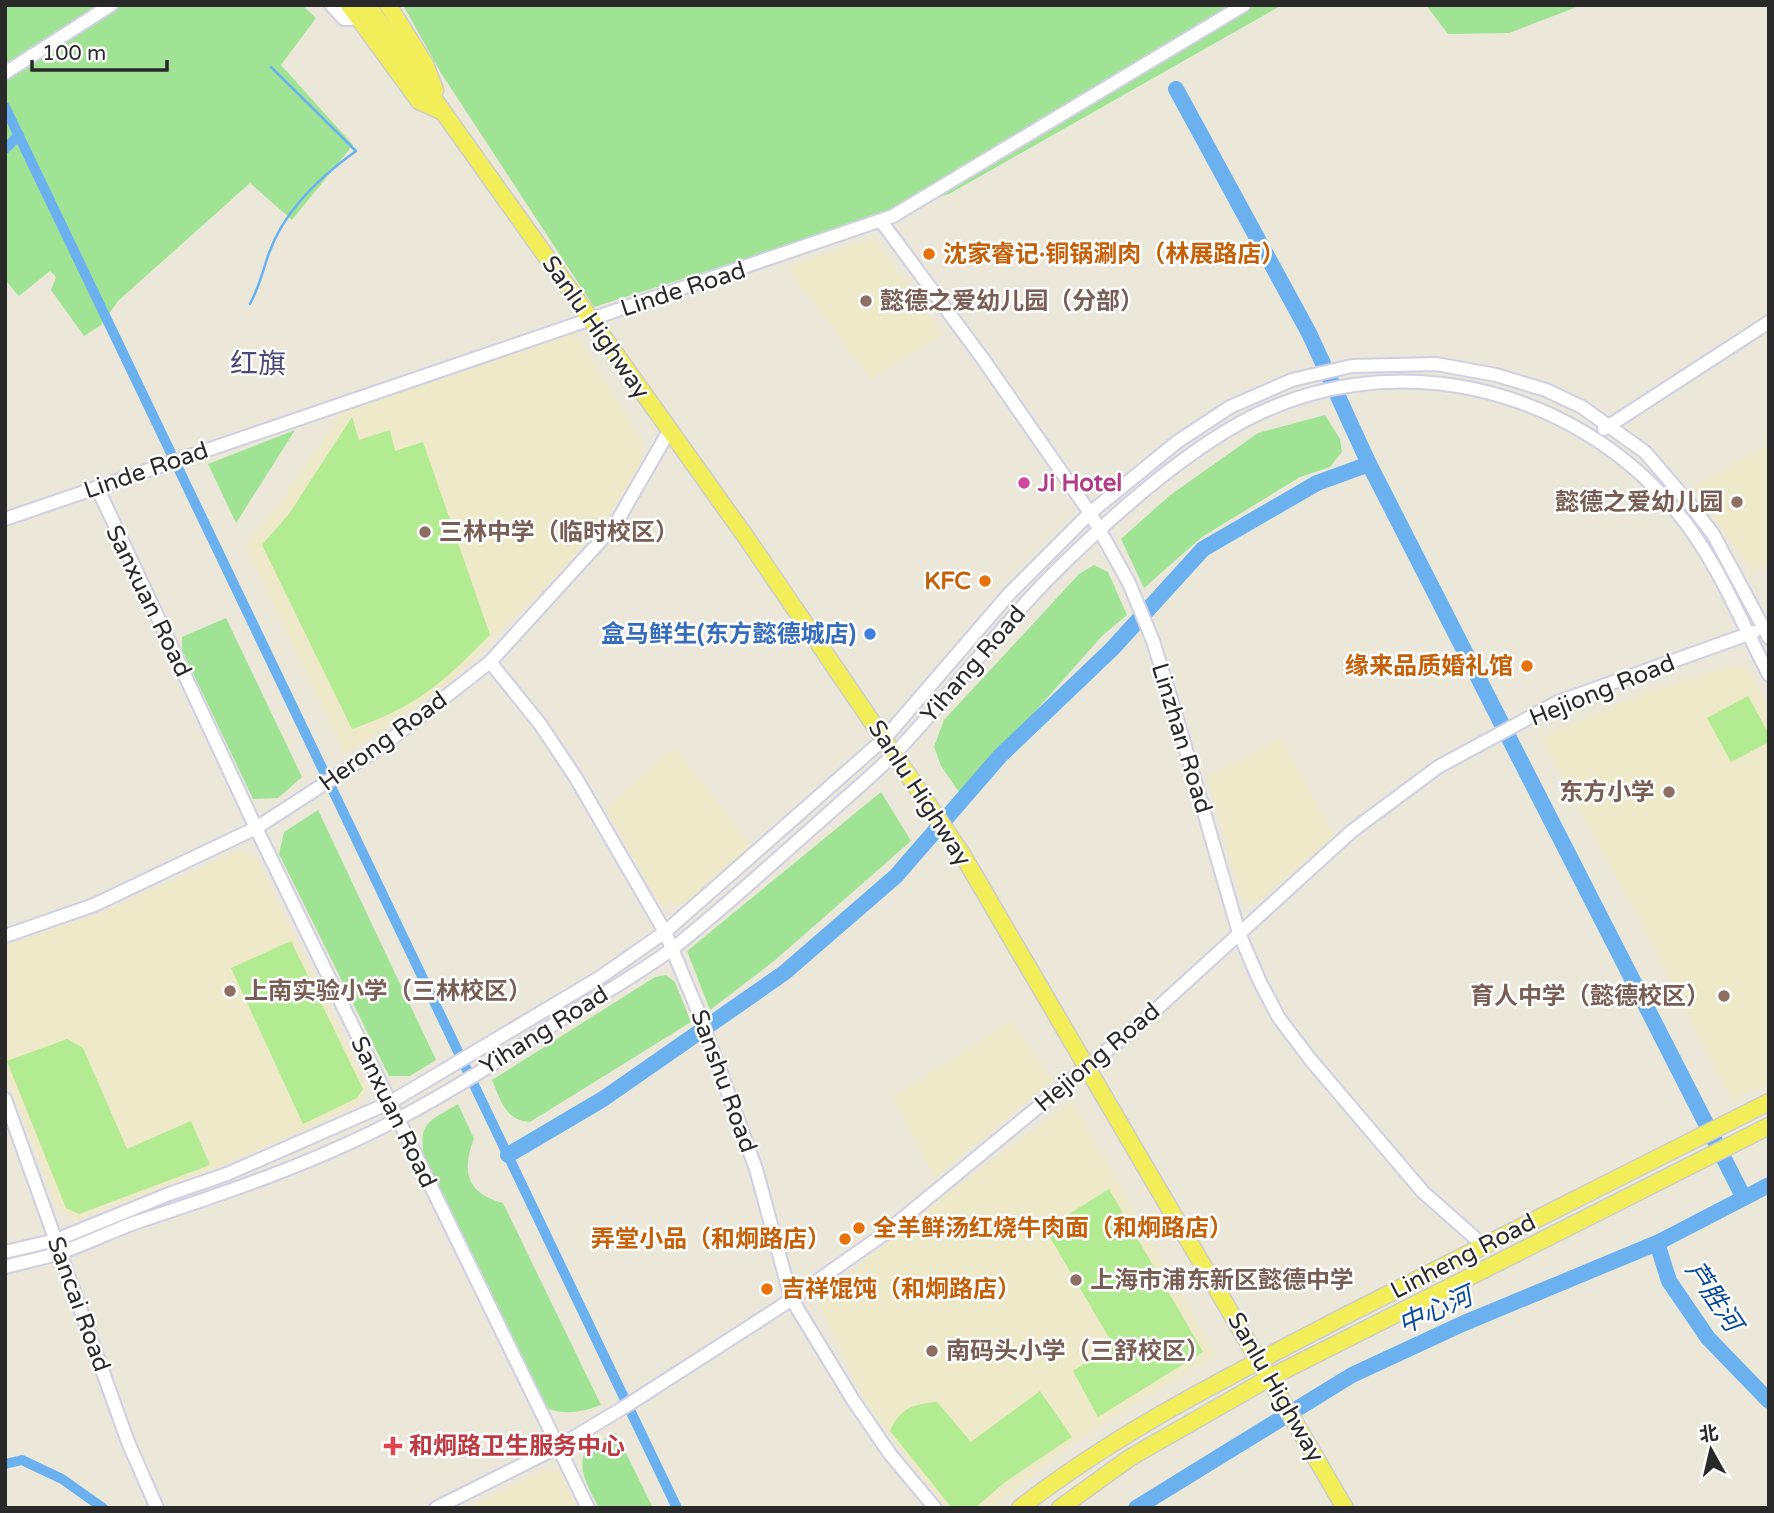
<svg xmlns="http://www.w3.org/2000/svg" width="1774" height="1513" font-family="'Varela Round','Noto Sans SC',sans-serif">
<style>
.education{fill:#eee9c9}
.green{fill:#a0e395}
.pitch{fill:#b2eb91}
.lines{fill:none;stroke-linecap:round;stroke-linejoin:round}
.stream{stroke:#6bb1f0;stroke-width:2.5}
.canal{stroke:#6bb1f0;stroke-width:10}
.river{stroke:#6bb1f0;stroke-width:16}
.minor-casing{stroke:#d0cfe2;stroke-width:16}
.major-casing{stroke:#ccc;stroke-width:19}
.minor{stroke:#fff;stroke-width:12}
.major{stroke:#f2ee59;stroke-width:16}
.food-dot{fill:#e8710a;stroke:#fff;stroke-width:2.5}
.education-dot{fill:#8d6e63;stroke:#fff;stroke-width:2.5}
.hotel-dot{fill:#d1479c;stroke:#fff;stroke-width:2.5}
.shop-dot{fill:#3f7fe0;stroke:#fff;stroke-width:2.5}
.health-dot{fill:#e0444e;stroke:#fff;stroke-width:2.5}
.labels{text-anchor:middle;stroke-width:5;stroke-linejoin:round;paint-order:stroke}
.food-label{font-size:24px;font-weight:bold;fill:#c56008;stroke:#fff;text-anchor:start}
.street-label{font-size:24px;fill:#292929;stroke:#fff}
.education-label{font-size:24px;font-weight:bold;fill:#785e54;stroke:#fff;text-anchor:start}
.hotel-label{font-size:24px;font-weight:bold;fill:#b23c85;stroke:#fff;text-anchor:start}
.shop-label{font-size:24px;font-weight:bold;fill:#366cbe;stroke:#fff;text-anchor:end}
.health-label{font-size:24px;font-weight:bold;fill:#be3a42;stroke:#fff;text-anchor:start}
.water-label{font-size:26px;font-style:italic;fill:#0b4b9a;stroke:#fff}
.quarter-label{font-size:28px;fill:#4a497a;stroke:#fff}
</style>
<rect width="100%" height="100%" fill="#ebe8da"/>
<g class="education">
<path d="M874,238L943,334L871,379L787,267Z"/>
<path d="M574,332L642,441V466L605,519L563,569L443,689L345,754L245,545L285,496L341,412Z"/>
<path d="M1769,444V564L1752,572L1694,487Z"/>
<path d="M1730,666H1742L1751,674L1769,708V1082L1732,1101L1635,911L1541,738L1645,693Z"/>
<path d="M1281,738L1334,836L1255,904L1248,903L1240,893L1208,777Z"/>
<path d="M675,747L752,848L687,903L670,906L659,904L606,808Z"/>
<path d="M236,851L245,852L258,860L368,1089L357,1105L219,1167L76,1220L59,1210L5,1071V945L102,913Z"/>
<path d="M1012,1020L1052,1081L935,1178L893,1097Z"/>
<path d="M1072,1102L1216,1355L1078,1439L992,1508H945L864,1400L817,1301L933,1204Z"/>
<path d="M543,1470L559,1471L577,1508H466Z"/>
</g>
<g class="green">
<path d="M5,5H302L316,18L281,65L353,145L292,220L250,183L118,301L101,325L84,336L51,290L56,277L50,271L19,296L5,280Z"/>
<path d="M403,5H1282L949,194L594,307L441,73Z"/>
<path d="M1426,5H1582L1509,33L1448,34Z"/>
<path d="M1325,415L1340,439L1342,452L1330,467L1300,477L1202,537L1144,588L1121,539L1169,496L1258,433Z"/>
<path d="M295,430L236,523L208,464Z"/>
<path d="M1094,565L1108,572L1127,615L1102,636L961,795L941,766L934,747L944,720L1079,574Z"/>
<path d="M226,618L302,777L278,798L253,799L182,650V637Z"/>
<path d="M881,792L911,841L774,961L710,1010L687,951Z"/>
<path d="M318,810L436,1060L410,1076H389L279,854L284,832Z"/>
<path d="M666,975L675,982L691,1022L530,1122C505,1120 501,1101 492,1080L655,977Z"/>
<path d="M458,1104L474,1139C461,1171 467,1194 503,1203L601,1405C582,1412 567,1415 548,1409L424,1158C418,1121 429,1122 458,1104Z"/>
<path d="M616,1433L653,1508H599C589,1487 576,1471 586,1448Z"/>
</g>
<g class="pitch">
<path d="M352,417L359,440L390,430L395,451L423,442L490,635C442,683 418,706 352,729L262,545L289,514Z"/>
<path d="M1748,696L1769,734V742L1731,762L1707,718Z"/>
<path d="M291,941L363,1089L357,1098L303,1124L231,968Z"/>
<path d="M67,1039L83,1048L127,1149L191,1121L210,1165L79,1214L66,1208L7,1061Z"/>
<path d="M1109,1189L1203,1352L1098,1417L1073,1371L1114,1346L1045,1229Z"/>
<path d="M1040,1391L1072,1437L1005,1482L975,1508H952L890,1431C900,1408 913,1404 937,1402L971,1442Z"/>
</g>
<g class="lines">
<path class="stream" d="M250,304C260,285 262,273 269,253C284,211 321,176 356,151L271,67"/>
<g class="canal">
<path d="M5,107L677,1508"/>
<path d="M5,149L19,135"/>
<path d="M5,1464L22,1460L62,1479L103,1508"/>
</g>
<g class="river">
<path d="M1176,89L1309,333L1369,464L1744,1198"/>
<path d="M508,1155L603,1099L784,973L896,876L1000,756L1112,649L1203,549L1317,483L1369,464"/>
<path d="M1657,1243L1669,1281L1708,1338L1769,1401"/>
<path d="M1136,1508L1352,1375L1462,1324L1657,1243L1769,1185"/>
</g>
<g class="minor-casing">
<g id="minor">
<path d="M331,5L344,19H358"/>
<path d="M5,73L111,5"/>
<path d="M881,221L983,359L1090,513L1129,583L1153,641L1175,712L1239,933L1260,982L1279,1018L1310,1059L1423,1192L1483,1245"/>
<path d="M1604,429L1769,322"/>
<path d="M97,487L256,828L588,1508"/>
<path d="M5,519L893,216L1244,5"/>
<path d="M490,662L540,724L576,778L665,932L698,1011L756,1169L791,1298L853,1400L890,1454L935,1508"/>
<path d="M5,936L94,905L256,828L381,747L490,662L573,571L615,525L669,431"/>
<path d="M5,1099L128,1442L157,1508"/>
<path d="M5,1252L56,1240L169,1194L227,1174L389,1103L599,978L665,932L885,738L1009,594L1090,513L1177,442L1230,407L1292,380L1352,366L1436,364L1496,375L1546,390L1582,407L1645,452L1693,508L1713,534L1769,638"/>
<path d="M5,1267C23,1262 41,1259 59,1253C87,1244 113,1230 140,1221C228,1192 314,1163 396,1120C454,1090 510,1053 565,1017C602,994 642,972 676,946C725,907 771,864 818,823C845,798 874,775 899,749C955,690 1002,624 1059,568C1109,519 1179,457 1240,423C1387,342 1571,384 1677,512C1717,560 1740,620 1769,675"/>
<path d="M436,1508L558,1447L626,1406L780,1307L884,1234L1151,1014L1352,831L1438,767L1558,702L1754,632"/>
</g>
</g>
<g class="major-casing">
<g id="major">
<path d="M349,5L419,101L441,111"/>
<path d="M367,5L748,540L962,854L1345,1508"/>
<path d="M388,5L425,64L435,90"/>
<path d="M1020,1508C1120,1430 1232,1375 1343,1317C1485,1244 1627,1174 1769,1102"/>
<path d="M1060,1508L1131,1457L1271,1377L1769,1126"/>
</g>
</g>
<use href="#minor" class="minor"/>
<use href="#major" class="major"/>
</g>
<g class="food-dot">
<circle cx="929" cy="254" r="7"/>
<circle cx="985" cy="581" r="7"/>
<circle cx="1527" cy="666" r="7"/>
<circle cx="859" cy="1228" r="7"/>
<circle cx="845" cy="1239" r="7"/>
<circle cx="767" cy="1289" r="7"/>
</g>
<g class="education-dot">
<circle cx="866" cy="301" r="7"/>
<circle cx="1737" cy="502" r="7"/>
<circle cx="425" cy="532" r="7"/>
<circle cx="1669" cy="792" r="7"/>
<circle cx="230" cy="991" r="7"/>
<circle cx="1724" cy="996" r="7"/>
<circle cx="1076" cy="1280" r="7"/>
<circle cx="932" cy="1351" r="7"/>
</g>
<circle class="hotel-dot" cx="1024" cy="483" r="7"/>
<circle class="shop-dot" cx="870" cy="634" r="7"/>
<path class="health-dot" d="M389.5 1435.5h7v7h7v7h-7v7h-7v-7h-7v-7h7z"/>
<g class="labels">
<g class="food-label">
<text x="943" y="262">沈家睿记·铜锅涮肉（林展路店）</text>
<text x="971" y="589" text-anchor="end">KFC</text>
<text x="1513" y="674" text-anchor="end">缘来品质婚礼馆</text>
<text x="873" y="1236">全羊鲜汤红烧牛肉面（和炯路店）</text>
<text x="831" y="1247" text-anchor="end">弄堂小品（和炯路店）</text>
<text x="781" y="1297">吉祥馄饨（和炯路店）</text>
</g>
<g class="street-label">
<text transform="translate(683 289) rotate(-18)" y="8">Linde Road</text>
<text transform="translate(596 327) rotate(55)" y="8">Sanlu Highway</text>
<text transform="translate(146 470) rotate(-19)" y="8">Linde Road</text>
<text transform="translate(149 601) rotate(64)" y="8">Sanxuan Road</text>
<text transform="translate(973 664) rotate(-49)" y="8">Yihang Road</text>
<text transform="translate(1602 690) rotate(-22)" y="8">Hejiong Road</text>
<text transform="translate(1182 738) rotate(73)" y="8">Linzhan Road</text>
<text transform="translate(383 741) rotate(-36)" y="8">Herong Road</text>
<text transform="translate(920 793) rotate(57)" y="8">Sanlu Highway</text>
<text transform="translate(544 1030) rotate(-32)" y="8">Yihang Road</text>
<text transform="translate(1097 1057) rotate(-40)" y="8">Hejiong Road</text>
<text transform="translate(724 1081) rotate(70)" y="8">Sanshu Road</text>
<text transform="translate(394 1112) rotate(64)" y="8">Sanxuan Road</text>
<text transform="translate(1463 1256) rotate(-27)" y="8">Linheng Road</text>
<text transform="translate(79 1304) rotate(70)" y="8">Sancai Road</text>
<text transform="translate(1276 1387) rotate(60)" y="8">Sanlu Highway</text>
</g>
<g class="education-label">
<text x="880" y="309">懿德之爱幼儿园（分部）</text>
<text x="1723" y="510" text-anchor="end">懿德之爱幼儿园</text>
<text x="439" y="540">三林中学（临时校区）</text>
<text x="1655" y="800" text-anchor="end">东方小学</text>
<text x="244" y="999">上南实验小学（三林校区）</text>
<text x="1710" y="1004" text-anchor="end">育人中学（懿德校区）</text>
<text x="1090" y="1288">上海市浦东新区懿德中学</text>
<text x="946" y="1359">南码头小学（三舒校区）</text>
</g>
<g class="hotel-label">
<text x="1038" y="491">Ji Hotel</text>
</g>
<g class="shop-label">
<text x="856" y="642">盒马鲜生(东方懿德城店)</text>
</g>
<g class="health-label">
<text x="409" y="1454">和炯路卫生服务中心</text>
</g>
<g class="water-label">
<text transform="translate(1714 1296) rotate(56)" y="9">芦胜河</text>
<text transform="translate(1435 1310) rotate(-24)" y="9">中心河</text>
</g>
<g class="quarter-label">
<text x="258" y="373">红旗</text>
</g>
</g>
<rect width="1774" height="1513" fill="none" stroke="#292929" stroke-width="14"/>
<g transform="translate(1711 1450) rotate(352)" stroke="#ffffff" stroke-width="5" paint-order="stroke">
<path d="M0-5L12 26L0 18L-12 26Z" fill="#292929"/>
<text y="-10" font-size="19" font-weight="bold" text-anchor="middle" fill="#292929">北</text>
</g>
<path d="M32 60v10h135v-10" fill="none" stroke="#292929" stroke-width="3.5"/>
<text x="42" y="60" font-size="21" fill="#292929" stroke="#ffffff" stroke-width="5" paint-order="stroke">100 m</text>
</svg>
